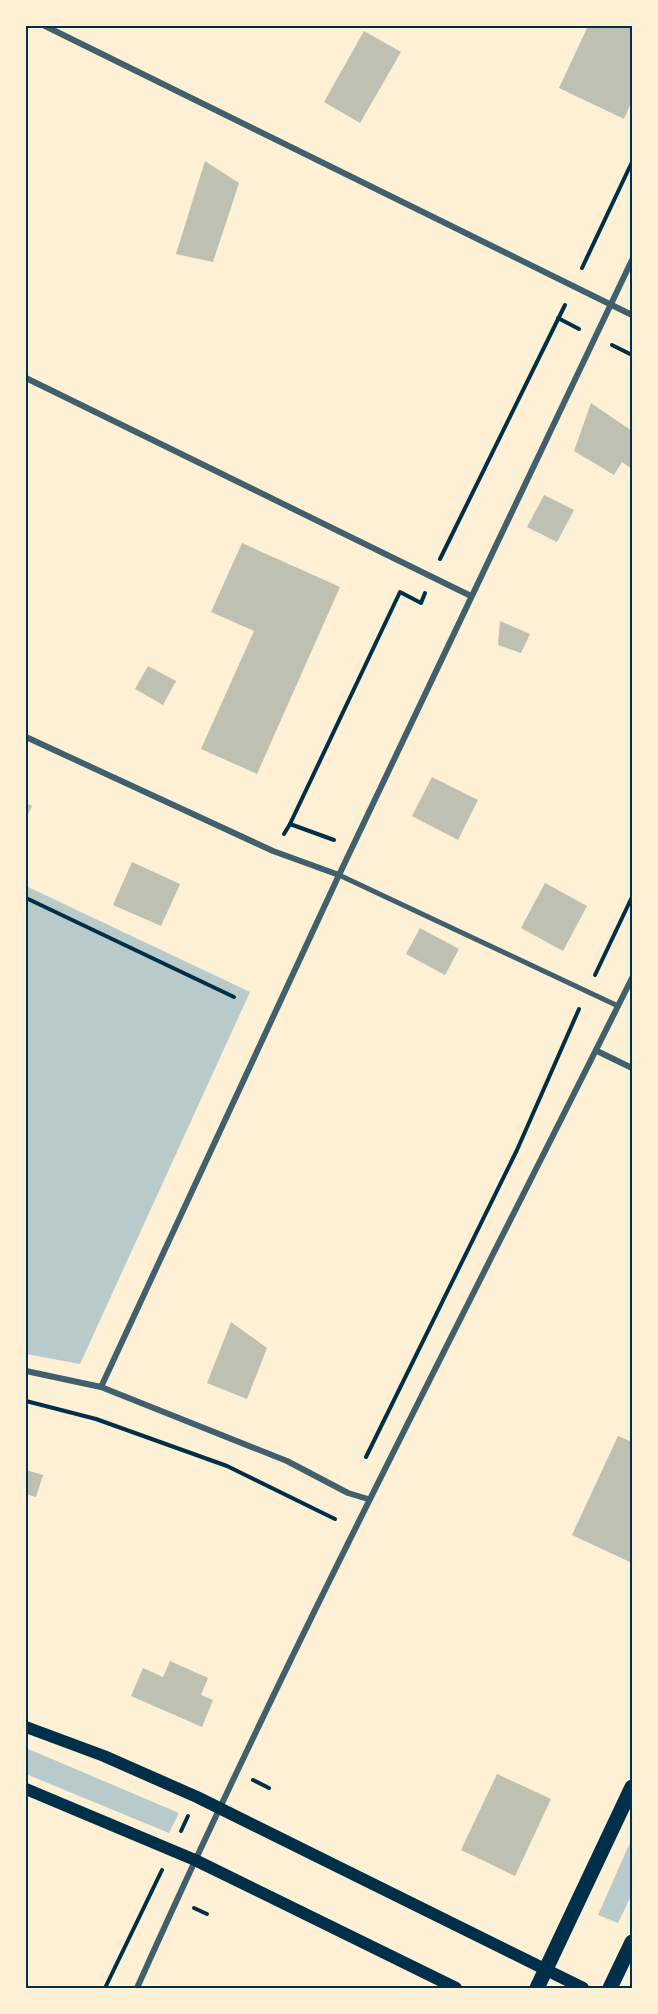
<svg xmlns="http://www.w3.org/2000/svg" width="658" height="2014" font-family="Ubuntu,sans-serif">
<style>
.green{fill:#b9caca}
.building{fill:#bec0b2}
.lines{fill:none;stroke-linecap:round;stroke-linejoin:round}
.path{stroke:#003049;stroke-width:4}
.pedestrian{stroke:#3f606c;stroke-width:5}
.minor{stroke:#3f606c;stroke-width:6}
.secondary{stroke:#003049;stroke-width:12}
.primary{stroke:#003049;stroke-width:15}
.neatline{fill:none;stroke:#003049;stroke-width:2}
</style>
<rect width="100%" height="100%" fill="#fdf0d5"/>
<g class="green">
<path d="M26,886L250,992L80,1364L26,1354Z"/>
<path d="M26,1748L179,1813L169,1833L26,1774Z"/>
<path d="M632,1838V1894L618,1923L598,1915Z"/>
</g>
<g class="building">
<path d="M588,26H632V101L624,119L559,88Z"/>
<path d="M364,31L401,52L360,123L324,102Z"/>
<path d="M205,161L239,183L213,262L176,254Z"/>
<path d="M591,403L632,431V469L622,462L614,475L574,451Z"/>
<path d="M544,495L574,510L557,542L527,527Z"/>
<path d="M242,543L340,587L257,774L201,749L254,631L211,612Z"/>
<path d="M500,621L530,634L521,653L498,645Z"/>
<path d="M148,666L176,681L163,705L135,689Z"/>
<path d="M432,777L478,800L458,840L412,816Z"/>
<path d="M26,803L32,806L26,818Z"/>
<path d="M132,862L180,884L161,926L113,905Z"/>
<path d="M545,883L587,906L563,951L521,928Z"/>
<path d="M420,928L459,949L445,975L406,954Z"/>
<path d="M231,1322L267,1348L247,1399L207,1383Z"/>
<path d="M618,1436L632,1442V1563L572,1535Z"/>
<path d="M26,1470L43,1475L36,1497L26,1494Z"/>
<path d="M170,1661L208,1678L201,1695L213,1700L202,1727L131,1696L143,1668L163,1677Z"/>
<path d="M497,1774L551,1799L515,1876L461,1850Z"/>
</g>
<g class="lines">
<g class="path">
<path d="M582,268L632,162"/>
<path d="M558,318L579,329"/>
<path d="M612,345L632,355"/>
<path d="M440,559L565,305"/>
<path d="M290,824L400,592L421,603L425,593"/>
<path d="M284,834L290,824L334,840"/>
<path d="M26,898L234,997"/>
<path d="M595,975L632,897"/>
<path d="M26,1401L96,1419L227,1466L335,1519"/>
<path d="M366,1457L517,1150L579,1009"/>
<path d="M253,1780L269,1788"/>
<path d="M181,1831L188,1816"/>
<path d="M194,1908L207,1914"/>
<path d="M105,1988L162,1870"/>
</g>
<path class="pedestrian" d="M339,875L618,1006"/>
<g class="minor">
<path d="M45,26L632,315"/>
<path d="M26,378L471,596"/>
<path d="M26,737L273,851L339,875"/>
<path d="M597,1051L632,1068"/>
<path d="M26,1371L101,1387L287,1461L348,1493L368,1499"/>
<path d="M101,1387L339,875L632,260"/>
<path d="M137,1988C290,1646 465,1313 632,978"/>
</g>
<g class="secondary">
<path d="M26,1727L104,1756L197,1797L583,1988"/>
<path d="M26,1789L195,1860L456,1988"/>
</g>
<g class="primary">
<path d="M537,1988L632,1787"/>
<path d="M610,1988L632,1942"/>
</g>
</g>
<rect width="658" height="2014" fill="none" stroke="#fdf0d5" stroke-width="54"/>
<rect x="27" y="27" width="604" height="1960" class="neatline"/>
</svg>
